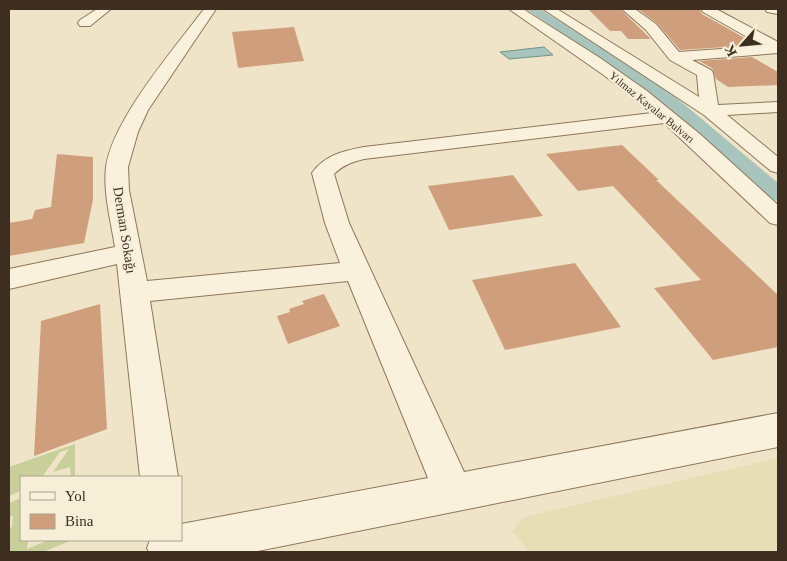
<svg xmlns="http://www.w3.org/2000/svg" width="787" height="561" font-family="'Times New Roman',serif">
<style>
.farmland{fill:#e6deb5}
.green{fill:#c9cf9b}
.water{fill:#a9c4bc;stroke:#6f938a}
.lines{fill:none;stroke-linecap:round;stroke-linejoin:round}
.canal{fill:#a9c4bc;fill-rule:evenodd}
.building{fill:#cf9f7d}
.minor-casing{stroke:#8d765c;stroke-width:2}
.minor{fill:#faf1dc;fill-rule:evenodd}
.labels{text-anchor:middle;stroke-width:4.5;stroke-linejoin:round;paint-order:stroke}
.far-street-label{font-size:11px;fill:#3d2e20;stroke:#f7eed8}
.street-label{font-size:14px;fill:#3d2e20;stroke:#f7eed8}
</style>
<rect width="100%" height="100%" fill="#f0e4c8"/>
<path class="farmland" d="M778,458V552H530L512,531L524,517Z"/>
<g class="green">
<path d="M75,444V477H71L70,467L53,472L69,449L60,452L42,477H21V491L9,496V467Z"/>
<path d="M21,498V540H28L27,549L49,540H73L43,552H9V528L12,527L13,516L9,517V503Z"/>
</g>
<path class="water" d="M544,47L553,55L509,59L500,52Z"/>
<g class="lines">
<path class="canal" d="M526,9H540L644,74L679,100L778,183V201L770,199L667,108L632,80Z"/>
</g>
<g class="building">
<path d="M588,9H620L651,39H628L621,31H610Z"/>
<path d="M638,9H699L702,14L757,45L680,50L657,23Z"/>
<path d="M294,27L304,61L238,68L232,32Z"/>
<path d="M752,57L778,72V85L728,87L716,79L712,68L699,61Z"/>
<path d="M622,145L659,180H656L778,295V347L713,360L654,288L701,280L613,186L578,191L546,154Z"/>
<path d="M57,154L93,157V200L84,243L9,256V223L32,219L35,210L51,207Z"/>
<path d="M513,175L543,216L449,230L428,186Z"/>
<path d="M575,263L621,327L505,350L472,280Z"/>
<path d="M324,294L340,326L288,344L277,316L290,312L289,309L304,304L302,301Z"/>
<path d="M100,304L107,429L34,456L41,321Z"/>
</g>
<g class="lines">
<g class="minor-casing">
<g id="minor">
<path d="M97,9H111L90,26H80L78,23L80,20Z"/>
<path d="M204,9H216L148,110L138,132L128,167L129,190L147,281L340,263L325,223L312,173C325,155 343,151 364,147L652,113L605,76L509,9H523L600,58L647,91L701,135L778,205V225L770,223L664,123L364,159C352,162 343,165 334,174L349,223L464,472L778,413V447L253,552H149L147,548L150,540H181V524L428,478L348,281L150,301L178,477H140L117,264L9,289V269L115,247C111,222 103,193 106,167C113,119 174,49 204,9Z"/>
<path d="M543,9H557L699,97L697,75L670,60L646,30L622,9H635L656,24L679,52L763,46L703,12L701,9H716L778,42V53L692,60L711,70L713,73L718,105L778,102V112L727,115L778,157V173L771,171L704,115Z"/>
<path d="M765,9H778V14L767,12Z"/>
</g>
</g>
<use href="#minor" class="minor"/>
</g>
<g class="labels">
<g class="far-street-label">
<text transform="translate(652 107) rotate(39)" y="4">Yılmaz Kayalar Bulvarı</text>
</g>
<g class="street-label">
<text transform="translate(125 230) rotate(81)" y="5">Derman Sokağı</text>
</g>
</g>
<rect width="787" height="561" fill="none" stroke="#3d2e20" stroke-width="20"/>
<rect x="20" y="476" width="162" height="65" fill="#f7eed8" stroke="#ada18e"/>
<rect x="30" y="492" width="25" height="8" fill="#faf1dc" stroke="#ada18e"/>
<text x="65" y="501" font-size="15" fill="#3d2e20">Yol</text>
<rect x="30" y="514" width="25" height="15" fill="#cf9f7d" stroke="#ada18e"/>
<text x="65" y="526" font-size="15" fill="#3d2e20">Bina</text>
<g transform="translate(742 45) rotate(243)" stroke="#f7eed8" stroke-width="4" paint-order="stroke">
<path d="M0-4L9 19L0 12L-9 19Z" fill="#3d2e20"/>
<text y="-8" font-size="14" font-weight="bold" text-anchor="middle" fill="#3d2e20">K</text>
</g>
</svg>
